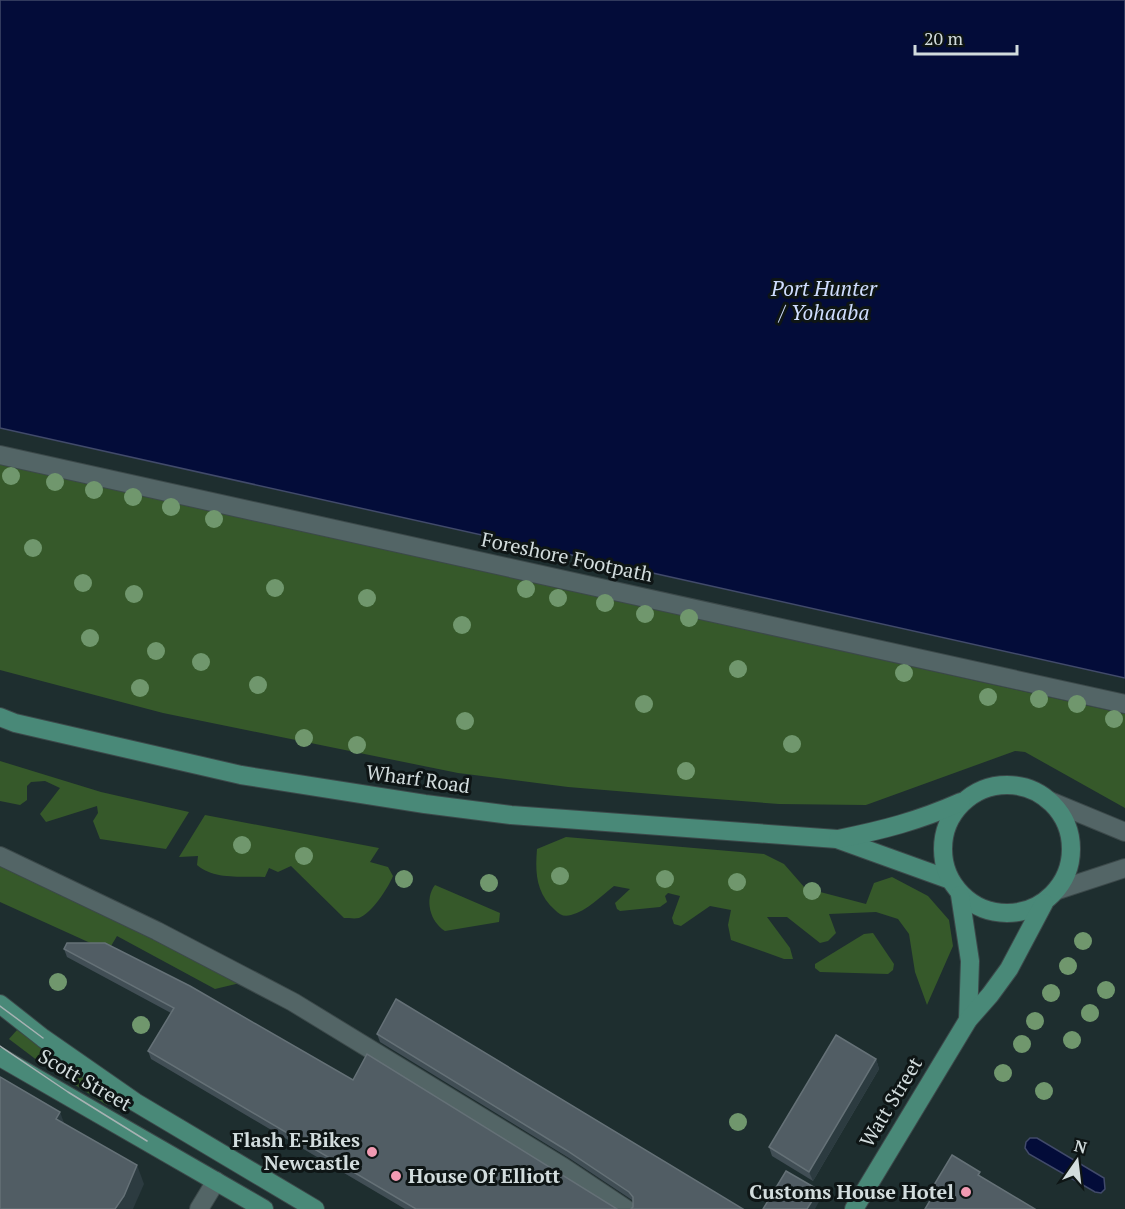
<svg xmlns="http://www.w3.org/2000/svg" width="1125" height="1209" font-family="'PT Serif',serif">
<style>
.green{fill:#36592a}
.water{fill:#030c39;stroke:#414a6a;stroke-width:1.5}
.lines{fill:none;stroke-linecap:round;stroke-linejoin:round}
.minor-casing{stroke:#3c494a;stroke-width:20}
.major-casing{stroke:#3c494a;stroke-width:20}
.minor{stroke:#536566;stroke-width:18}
.major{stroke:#498978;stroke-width:18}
.tram{stroke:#a7b2b3;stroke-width:1.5}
.tree{fill:#70976d}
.wall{fill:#414e55}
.shaded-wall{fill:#2c3b40}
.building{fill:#515d64;stroke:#657177;stroke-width:1.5}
.poi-dot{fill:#f19ab2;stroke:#0e1515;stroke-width:2}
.labels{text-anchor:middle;stroke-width:6;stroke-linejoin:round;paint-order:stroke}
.street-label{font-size:20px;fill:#d2dcdd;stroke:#0e1515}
.poi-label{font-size:20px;font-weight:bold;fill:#d2dcdd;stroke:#0e1515;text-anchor:end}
.water-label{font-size:21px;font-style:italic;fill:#cfddfe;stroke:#0e1515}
</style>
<rect width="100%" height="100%" fill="#1e2e2f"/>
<g class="green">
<path d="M0,463L1125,714V808L1025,752L1015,751L866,805L779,804L677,796L568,787L458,773L163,713L0,670Z"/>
<path d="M0,761L101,792L189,812L166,849L100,839L93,821L98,813L97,806L46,822L40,814L60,788L45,781L31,782L27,786V800L20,805L0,801Z"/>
<path d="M205,815L379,848L370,862L388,867L393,876C388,888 372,913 359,918C355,919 348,918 344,918L291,866L278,872L269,868L265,877C243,876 214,880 197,865L198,856L179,857Z"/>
<path d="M566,837L764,854L784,864L805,888L866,904L874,883L892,877L928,896L949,920L953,946L927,1005L915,972L909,934L898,919L876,912L829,914L836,933L828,941L820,943L787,917H767L790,948L793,959H784L731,940L728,925L731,910L710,906L681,926L674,924L672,918L680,896L668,893L665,896L667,902L660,907L620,911L617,909L615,903L630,889L614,886C601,896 587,911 571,915C564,917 560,915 555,910C536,893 535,873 537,849Z"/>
<path d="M0,862L42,881L240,983L215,989L117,936L108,951L0,902Z"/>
<path d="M435,885L500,913L499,922L445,931C430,922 424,899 435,885Z"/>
<path d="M873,933L894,964L893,970L888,974L820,972L815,968V964L864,934Z"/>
<path d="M17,1030L112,1097L107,1105L42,1064L9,1039Z"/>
</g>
<g class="water">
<path d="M0,0H1125V678L0,428Z"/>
<path d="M1030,1138H1037L1104,1178L1105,1189L1101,1193L1095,1192L1029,1154L1025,1148L1026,1142Z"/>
</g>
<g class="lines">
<g class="minor-casing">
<g id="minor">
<path d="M0,455L1125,704"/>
<path d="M1050,801L1125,832"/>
<path d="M0,856L157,931L293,1002L563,1167L626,1209"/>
<path d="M1058,890L1125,868"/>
<path d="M199,1209L216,1181"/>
</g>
</g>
<g class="major-casing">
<g id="major">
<path d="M0,717L15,723L241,775L425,804L511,815L837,839L948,879"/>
<circle cx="1007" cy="849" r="64"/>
<path d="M838,839C883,830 918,821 961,802"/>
<path d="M960,895L970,961L968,1020"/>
<path d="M0,1004L43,1038L135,1102L315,1209"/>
<path d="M0,1057L264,1209"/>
<path d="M854,1209L968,1020L990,995L1009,969L1044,903"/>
</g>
</g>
<use href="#minor" class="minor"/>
<use href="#major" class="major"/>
<g class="tram">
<path d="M0,1006L43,1038"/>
<path d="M0,1046L68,1092L147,1141"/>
</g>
</g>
<g class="tree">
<circle cx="11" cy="476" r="9"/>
<circle cx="55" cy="482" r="9"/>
<circle cx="94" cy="490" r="9"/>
<circle cx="133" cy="497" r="9"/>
<circle cx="171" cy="507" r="9"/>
<circle cx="214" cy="519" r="9"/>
<circle cx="33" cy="548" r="9"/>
<circle cx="83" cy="583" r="9"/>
<circle cx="275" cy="588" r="9"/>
<circle cx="526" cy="589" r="9"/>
<circle cx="134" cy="594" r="9"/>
<circle cx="367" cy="598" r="9"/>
<circle cx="558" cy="598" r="9"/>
<circle cx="605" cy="603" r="9"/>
<circle cx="645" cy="614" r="9"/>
<circle cx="689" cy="618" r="9"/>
<circle cx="462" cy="625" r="9"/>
<circle cx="90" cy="638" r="9"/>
<circle cx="156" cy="651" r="9"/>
<circle cx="201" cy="662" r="9"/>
<circle cx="738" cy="669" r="9"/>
<circle cx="904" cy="673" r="9"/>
<circle cx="258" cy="685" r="9"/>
<circle cx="140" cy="688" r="9"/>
<circle cx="988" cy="697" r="9"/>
<circle cx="1039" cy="699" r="9"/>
<circle cx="644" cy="704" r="9"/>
<circle cx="1077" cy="704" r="9"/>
<circle cx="1114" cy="719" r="9"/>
<circle cx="465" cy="721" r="9"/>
<circle cx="304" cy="738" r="9"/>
<circle cx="792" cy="744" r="9"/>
<circle cx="357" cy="745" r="9"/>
<circle cx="686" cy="771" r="9"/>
<circle cx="242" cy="845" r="9"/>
<circle cx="304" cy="856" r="9"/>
<circle cx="560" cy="876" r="9"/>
<circle cx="404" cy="879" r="9"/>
<circle cx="665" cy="879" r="9"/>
<circle cx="737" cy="882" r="9"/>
<circle cx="489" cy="883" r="9"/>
<circle cx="812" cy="891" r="9"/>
<circle cx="1083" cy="941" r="9"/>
<circle cx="1068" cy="966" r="9"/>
<circle cx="58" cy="982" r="9"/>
<circle cx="1106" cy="990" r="9"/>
<circle cx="1051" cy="993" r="9"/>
<circle cx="1090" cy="1013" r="9"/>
<circle cx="1035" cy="1021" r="9"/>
<circle cx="141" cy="1025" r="9"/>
<circle cx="1072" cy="1040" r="9"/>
<circle cx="1022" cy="1044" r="9"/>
<circle cx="1003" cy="1073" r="9"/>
<circle cx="1044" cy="1091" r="9"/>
<circle cx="738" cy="1122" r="9"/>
</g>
<g class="wall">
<path d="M64,949L353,1080L617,1209H405L151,1059L148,1051L171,1013L67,957Z"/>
<path d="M377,1034L743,1209L633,1207V1201L632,1200L569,1158L380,1042Z"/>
<path d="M876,1059L879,1069L813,1181L772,1156L769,1147Z"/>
</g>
<g class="shaded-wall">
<path d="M876,1059L879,1069L813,1181L809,1172Z"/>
<path d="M60,1112L67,1131L56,1119Z"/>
<path d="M137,1165L144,1184L133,1209H115Z"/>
<path d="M819,1190L821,1198L815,1209H807Z"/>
</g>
<g class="building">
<path d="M67,943H105L190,986L353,1080L367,1054L617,1209H416L148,1051L174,1008L64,949Z"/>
<path d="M396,999L743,1209H631L633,1207V1197L629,1192L566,1150L377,1034Z"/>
<path d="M836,1035L876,1059L809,1172L769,1147Z"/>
<path d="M0,1077L60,1112L56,1119L137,1165L124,1196L115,1209H0Z"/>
<path d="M952,1155L980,1172L978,1175L1035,1209H925L938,1187L934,1185Z"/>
<path d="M786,1171L819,1190L807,1209H763Z"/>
</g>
<g class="poi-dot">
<circle cx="372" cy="1152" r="6"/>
<circle cx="396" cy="1176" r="6"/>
<circle cx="966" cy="1192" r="6"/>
</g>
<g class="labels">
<g class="street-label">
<text transform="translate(567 557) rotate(12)" y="7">Foreshore Footpath</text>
<text transform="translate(418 779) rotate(8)" y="7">Wharf Road</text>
<text transform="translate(85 1080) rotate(30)" y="7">Scott Street</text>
<text transform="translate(891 1102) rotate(-59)" y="7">Watt Street</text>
</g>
<g class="poi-label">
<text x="360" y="1147">Flash E-Bikes<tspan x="360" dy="23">Newcastle</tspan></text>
<text x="408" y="1183" text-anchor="start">House Of Elliott</text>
<text x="954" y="1199">Customs House Hotel</text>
</g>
<g class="water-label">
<text x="824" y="296">Port Hunter<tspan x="824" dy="24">/ Yohaaba</tspan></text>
</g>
</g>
<g transform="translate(1077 1161) rotate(14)" stroke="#0e1515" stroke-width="4.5" paint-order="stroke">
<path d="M0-4.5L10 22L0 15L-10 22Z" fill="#d2dcdd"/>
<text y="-9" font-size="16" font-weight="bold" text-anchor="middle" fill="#d2dcdd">N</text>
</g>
<path d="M915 45v9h102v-9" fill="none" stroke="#d2dcdd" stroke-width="3"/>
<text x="924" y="45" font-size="18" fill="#d2dcdd" stroke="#0e1515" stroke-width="4.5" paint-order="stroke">20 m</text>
</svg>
